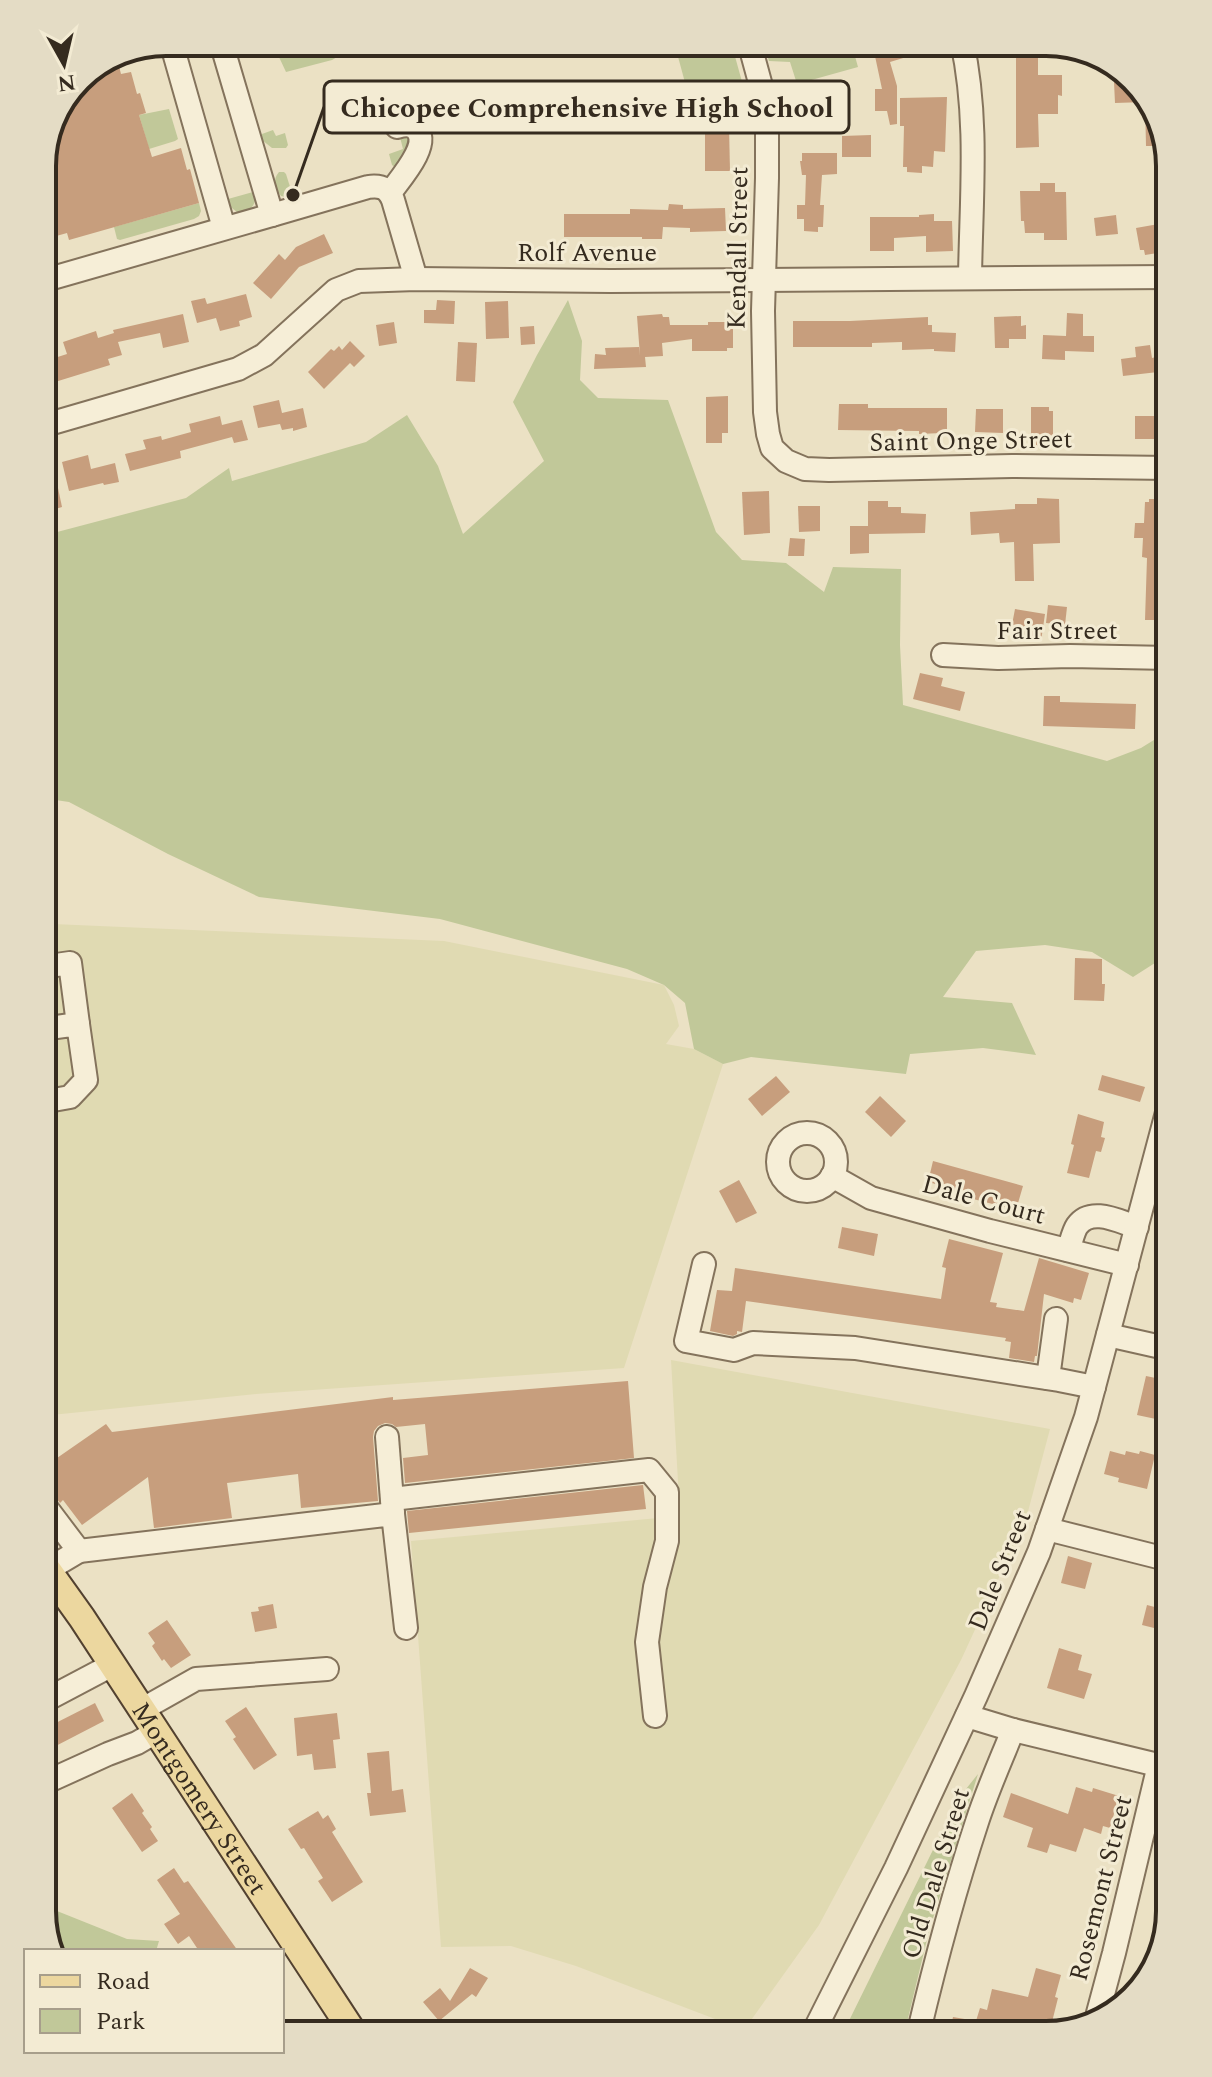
<svg xmlns="http://www.w3.org/2000/svg" width="1212" height="2077" font-family="Spectral,serif">
<style>
.farmland{fill:#e0dab2}
.green{fill:#c1c899}
.building{fill:#c79e7d}
.lines{fill:none;stroke-linecap:round;stroke-linejoin:round}
.minor-casing{stroke:#84735c;stroke-width:26}
.major-casing{stroke:#524130;stroke-width:30}
.minor{stroke:#f6eed7;stroke-width:22}
.major{stroke:#ecd79f;stroke-width:26}
.labels{text-anchor:middle;stroke-width:6;stroke-linejoin:round;paint-order:stroke}
.street-label{font-size:26px;fill:#352b1f;stroke:#f3ebd3}
.rim{fill:none;stroke:#352b1f;stroke-width:4}
.leader{fill:none;stroke:#352b1f;stroke-width:3}
.callout-dot{fill:#352b1f;stroke:#f3ebd3;stroke-width:3}
.callout{fill:#f3ebd3;stroke:#352b1f;stroke-width:3}
.callout-label{font-size:28px;text-anchor:middle;font-weight:bold;fill:#352b1f}
</style>
<rect width="100%" height="100%" fill="#ebe1c4"/>
<g class="farmland">
<path d="M45,900L53,924L444,941L664,985L674,1005L679,1026L666,1044L694,1049L723,1064L624,1368L256,1394L42,1416V901Z"/>
<path d="M671,1360L1050,1429L1026,1519L961,1660L819,1925L744,2030L576,1966L511,1946L441,1947L411,1541L680,1516Z"/>
</g>
<g class="green">
<path d="M272,42H363L332,60L286,72Z"/>
<path d="M674,42H731L749,107L696,123Z"/>
<path d="M763,42H851L858,67L797,84L790,62L769,61Z"/>
<path d="M169,109L178,139L175,141L149,149L139,115Z"/>
<path d="M273,130L276,136L285,133L288,145L286,148H272L262,140V134Z"/>
<path d="M407,134L414,142L396,168L392,165L389,154L403,149L400,137Z"/>
<path d="M279,172H284L286,174L292,193L290,198L281,196C275,188 272,180 279,172Z"/>
<path d="M253,192L255,193C257,205 250,213 237,212L228,205V199Z"/>
<path d="M199,203L201,211L199,216L194,219L120,240L117,239L114,227Z"/>
<path d="M568,300L582,341L580,380L598,398L668,400L716,532L742,560L786,563L824,592L833,567L901,569L900,645L903,705L1107,761L1141,748L1170,730L1169,954L1133,977L1092,952L1045,945L976,951L943,997L1012,1003L1036,1055L983,1048L910,1054L906,1074L751,1057L723,1064L694,1049L685,1003L664,985L627,969L440,919L259,897L168,854L69,802L42,798V536L186,498L229,468L232,481L366,442L407,415L438,466L463,534L544,461L513,402L537,355Z"/>
<path d="M978,1774L929,1931L904,2035H842L958,1799Z"/>
<path d="M42,1905L127,1939L159,1941L156,1951H51Z"/>
</g>
<g class="building">
<path d="M872,42H943V46L890,62L897,86V124L890,125L887,111H875V89H882Z"/>
<path d="M1016,46H1038V75H1062V96L1058,95V114H1038L1039,147L1016,148Z"/>
<path d="M118,62L121,74L131,72L137,94L140,93L146,113L139,115L152,157L181,148L187,170L190,169L199,203L69,240L67,233L42,240V158L79,78Z"/>
<path d="M1131,81L1157,112L1165,146H1146L1145,102L1115,103L1114,82Z"/>
<path d="M947,97L945,152L934,151L933,167L922,166V173L907,172V167H903L904,126H900V98Z"/>
<path d="M705,125L729,126L730,171H705Z"/>
<path d="M871,135V157H842V136Z"/>
<path d="M802,153H837V174L822,175L820,205H824L823,227H818V232L804,231V219H797V205H805L806,175H802L800,161H802Z"/>
<path d="M1040,183H1055V192H1066L1067,240H1044V233H1025L1024,221H1021L1020,191H1040Z"/>
<path d="M669,204L683,205V209L725,208L726,231L690,232V228L663,227L662,239H642V237H564V214H630V209L668,210Z"/>
<path d="M934,214V221H952L953,251L926,252V236L894,238V251H870V217H919V215Z"/>
<path d="M1116,215L1118,234L1096,236L1094,218Z"/>
<path d="M1170,222V251L1145,255L1144,250H1140L1136,228Z"/>
<path d="M324,234L333,253L299,267L271,299L253,283L279,254L285,260L296,247Z"/>
<path d="M246,294L252,317L239,321L240,326L220,331L216,318L197,323L191,301L205,298L207,304Z"/>
<path d="M437,300L455,301L454,324L424,323V310H436Z"/>
<path d="M508,301L509,338L486,339L485,302Z"/>
<path d="M1067,313L1083,314V336H1094V352L1065,351V360L1042,359L1043,335L1066,336Z"/>
<path d="M183,314L189,342L163,348L160,333L118,342L122,355L108,359L110,365L42,386V362L67,354L63,342L96,331L98,338L114,333L113,330Z"/>
<path d="M662,314L663,317H669L670,325H708V322H733V348H727V351H692V339L662,343L663,356L645,357L646,367L594,369L595,354L606,355L605,348L639,347L640,356L637,316Z"/>
<path d="M1021,316V326L1026,325V339H1009V348H995L994,317Z"/>
<path d="M928,317V325H932V332L956,333L955,352L934,351V349L902,350V342L872,343V347H793V321H850Z"/>
<path d="M394,322L397,343L379,346L376,325Z"/>
<path d="M534,326L535,344L521,345L520,327Z"/>
<path d="M350,341L365,356L354,367L350,363L324,389L308,372L331,349L334,351L339,346L342,350Z"/>
<path d="M458,342L477,343L475,382L456,381Z"/>
<path d="M1150,345L1152,358L1156,357L1158,372L1123,376L1121,359L1136,357L1135,347Z"/>
<path d="M728,396V433H722V443H706V397Z"/>
<path d="M279,400L282,413L303,408L307,427L293,431V428L282,430L280,424L258,428L253,406Z"/>
<path d="M839,404H868V408H947V431H941L942,433L919,434V431L838,430Z"/>
<path d="M1031,407H1049V411H1053V439H1050V445L1031,446Z"/>
<path d="M976,409H1003V433L975,432Z"/>
<path d="M220,416L222,425L242,420L248,440L234,443L232,437L180,451L181,458L130,471L125,454L146,449L143,440L161,436L162,440L191,432L189,424Z"/>
<rect x="1135" y="416" width="35" height="23"/>
<path d="M88,455L91,469L115,463L119,482L104,485L103,483L69,491L62,462Z"/>
<path d="M58,488L62,507L45,512L42,492Z"/>
<path d="M769,491L770,533L744,535L742,492Z"/>
<path d="M1037,498L1059,499L1060,543L1033,544L1034,581H1015L1014,542L1000,543L999,533L971,535L970,512L1015,509V504H1037Z"/>
<path d="M1149,499H1166L1164,582H1170V620H1145L1147,558L1142,557L1143,538H1134L1135,523H1144L1145,502H1149Z"/>
<path d="M868,501H888V507H901V513L926,514L925,533L869,534V553L850,554V526H868Z"/>
<path d="M798,506H820V531L799,532Z"/>
<path d="M790,538L805,539L804,556H788Z"/>
<path d="M1048,605L1067,607L1065,625L1046,623Z"/>
<path d="M1015,609L1045,614L1041,641L1016,637L1017,631L1011,630Z"/>
<path d="M920,673L943,678L941,686L965,692L960,711L913,699Z"/>
<path d="M1044,696H1060V702L1136,704L1135,729L1043,726Z"/>
<path d="M1075,958L1102,959V984H1105L1104,1001L1074,1000Z"/>
<path d="M1102,1075L1145,1087L1140,1102L1098,1090Z"/>
<path d="M776,1076L790,1092L762,1116L748,1099Z"/>
<path d="M880,1096L906,1121L891,1137L865,1112Z"/>
<path d="M1078,1114L1104,1122L1101,1137L1105,1138L1101,1152L1096,1151L1089,1178L1067,1173L1074,1145L1071,1144Z"/>
<path d="M933,1161L1023,1186L1016,1210L946,1192L947,1187L928,1182Z"/>
<path d="M739,1180L757,1213L736,1223L719,1191Z"/>
<path d="M842,1227L878,1234L874,1256L838,1248Z"/>
<path d="M949,1239L1003,1253L990,1302L997,1303L996,1307L1024,1311L1039,1258L1089,1273L1081,1300L1074,1298L1073,1303L1044,1294L1037,1356H1035L1034,1362L1009,1358L1011,1342L1005,1341L1006,1338L746,1301L742,1332L737,1331V1334L733,1336L710,1331L717,1290L732,1291L735,1268L941,1299L946,1268L942,1267Z"/>
<path d="M1146,1376L1170,1381V1422L1137,1415Z"/>
<path d="M628,1381L634,1458L405,1483L403,1458L428,1455L425,1424L396,1427L392,1424L385,1423L378,1426L374,1431L373,1437L378,1501L301,1508L298,1474L227,1483L232,1518L154,1528L148,1477L82,1525L63,1500L60,1503L42,1480V1440L57,1458L106,1424L112,1432L393,1397V1400Z"/>
<path d="M1110,1451L1125,1455L1126,1451L1139,1454L1140,1451L1155,1455L1147,1489L1118,1482L1119,1478L1104,1474Z"/>
<path d="M643,1485L646,1509L409,1533L407,1511Z"/>
<path d="M1068,1556L1092,1563L1085,1589L1061,1583Z"/>
<path d="M273,1604L277,1628L255,1632L251,1612L259,1611L258,1607Z"/>
<path d="M1147,1605L1170,1611V1632L1142,1625Z"/>
<path d="M167,1620L191,1655L171,1668L164,1659L162,1661L152,1646L155,1643L148,1633Z"/>
<path d="M1059,1648L1082,1655L1078,1670L1092,1674L1084,1699L1047,1688Z"/>
<path d="M95,1703L104,1721L48,1750L42,1739V1730Z"/>
<path d="M246,1707L277,1755L254,1770L233,1739L236,1737L225,1721Z"/>
<path d="M337,1713L340,1739L333,1740L336,1768L314,1770L312,1754L297,1756L294,1718Z"/>
<path d="M389,1751L392,1791L403,1789L406,1812L370,1816L367,1793H371L367,1753Z"/>
<path d="M1076,1787L1092,1792L1093,1788L1119,1796L1110,1828L1103,1826L1101,1834L1084,1828L1076,1852L1050,1844L1047,1853L1027,1847L1033,1828L1003,1817L1011,1793L1068,1814Z"/>
<path d="M132,1793L144,1811L142,1813L152,1827L150,1829L158,1841L142,1852L112,1808Z"/>
<path d="M318,1811L323,1819L328,1815L336,1829L332,1832L363,1882L332,1902L318,1881L323,1878L304,1848L301,1849L288,1829Z"/>
<path d="M174,1868L184,1883L188,1881L238,1951H199L189,1936L178,1944L164,1924L180,1914L157,1880Z"/>
<path d="M470,1968L488,1978L476,1997L472,1994L439,2021L423,2002L440,1988L450,2001Z"/>
<path d="M1036,1968L1061,1975L1055,1997L1058,1998L1049,2034L1017,2035L979,2025L977,2035H949L953,2017L976,2021L980,2008L987,2010L992,1989L1028,1997Z"/>
</g>
<g class="lines">
<g class="minor-casing">
<g id="minor">
<path d="M171,42L224,228"/>
<path d="M221,42L272,215L368,187C381,185 388,188 393,200L416,279"/>
<path d="M749,42L767,108V178L763,311L765,412L768,434L772,448L786,461L805,469L829,470L1012,466L1170,468"/>
<path d="M962,42C979,119 971,200 970,278"/>
<path d="M390,193C399,180 432,144 416,129C411,124 404,125 397,127"/>
<path d="M42,281L272,215"/>
<path d="M42,426L238,369L264,355L336,290L359,281L416,279L611,281L1170,277"/>
<path d="M943,655L998,658L1070,656L1170,658"/>
<path d="M42,967L70,963L78,1024"/>
<path d="M42,1102L70,1097L86,1080L78,1024L42,1029"/>
<circle cx="807" cy="1162" r="29"/>
<path d="M832,1176L871,1198L990,1231L1127,1265"/>
<path d="M1068,1250C1071,1243 1073,1232 1077,1226C1091,1206 1120,1222 1137,1227"/>
<path d="M704,1264L686,1341L734,1350L753,1343L855,1348L1059,1380L1094,1387"/>
<path d="M1108,1335L1170,1349"/>
<path d="M1048,1378L1056,1319"/>
<path d="M387,1437L393,1513"/>
<path d="M392,1499L649,1470L667,1492V1541L655,1587L647,1642L655,1716"/>
<path d="M42,1502L79,1551L47,1570"/>
<path d="M1047,1529L1170,1560"/>
<path d="M79,1551L393,1514L406,1628"/>
<path d="M42,1702L112,1665"/>
<path d="M141,1710L196,1679L327,1669"/>
<path d="M967,1716L1013,1730L1170,1768"/>
<path d="M42,1784L108,1754L137,1743L156,1732"/>
<path d="M1095,2024L1114,1953L1159,1765"/>
<path d="M812,2035L896,1868L976,1696L1039,1552L1086,1417L1170,1101"/>
<path d="M918,2035C935,1963 954,1892 977,1822C987,1791 1001,1760 1013,1730"/>
</g>
</g>
<g class="major-casing">
<g id="major">
<path id="s1" d="M42,1562L82,1618L355,2035"/>
</g>
</g>
<use href="#minor" class="minor"/>
<use href="#major" class="major"/>
</g>
<g class="labels">
<g class="street-label">
<text transform="translate(737 248) rotate(-89)" y="9">Kendall Street</text>
<text x="587" y="261">Rolf Avenue</text>
<text transform="translate(971 440) rotate(-1)" y="9">Saint Onge Street</text>
<text x="1057" y="639">Fair Street</text>
<text transform="translate(984 1199) rotate(15)" y="9">Dale Court</text>
<text transform="translate(999 1570) rotate(-68)" y="9">Dale Street</text>
<text dy="9" stroke="none"><textPath href="#s1" startOffset="284">Montgomery Street</textPath></text>
<text transform="translate(935 1873) rotate(-73)" y="9">Old Dale Street</text>
<text transform="translate(1100 1888) rotate(-76)" y="9">Rosemont Street</text>
</g>
</g>
<path d="M0 0H1212V2077H0ZM166 56H1046A110 110 0 0 1 1156 166V1911A110 110 0 0 1 1046 2021H166A110 110 0 0 1 56 1911V166A110 110 0 0 1 166 56Z" fill="#e4dcc5" fill-rule="evenodd"/>
<path class="rim" d="M166 56H1046A110 110 0 0 1 1156 166V1911A110 110 0 0 1 1046 2021H166A110 110 0 0 1 56 1911V166A110 110 0 0 1 166 56Z"/>
<path class="leader" d="M293 195L324 107"/>
<circle class="callout-dot" cx="293" cy="195" r="8"/>
<rect class="callout" x="324" y="81" width="525" height="52" rx="8"/>
<g class="callout-label">
<text x="587" y="117">Chicopee Comprehensive High School</text>
</g>
<rect x="24" y="1949" width="260" height="104" fill="#f3ebd3" stroke="#a79e8b" stroke-width="2"/>
<rect x="40" y="1975" width="40" height="12" fill="#ecd79f" stroke="#a79e8b" stroke-width="2"/>
<text x="96" y="1989" font-size="24" fill="#352b1f">Road</text>
<rect x="40" y="2009" width="40" height="24" fill="#c1c899" stroke="#a79e8b" stroke-width="2"/>
<text x="96" y="2029" font-size="24" fill="#352b1f">Park</text>
<g transform="translate(64 64) rotate(172)" stroke="#f3ebd3" stroke-width="6" paint-order="stroke">
<path d="M0-6L14 30L0 20L-14 30Z" fill="#352b1f"/>
<text y="-12" font-size="22" font-weight="bold" text-anchor="middle" fill="#352b1f">N</text>
</g>
</svg>
